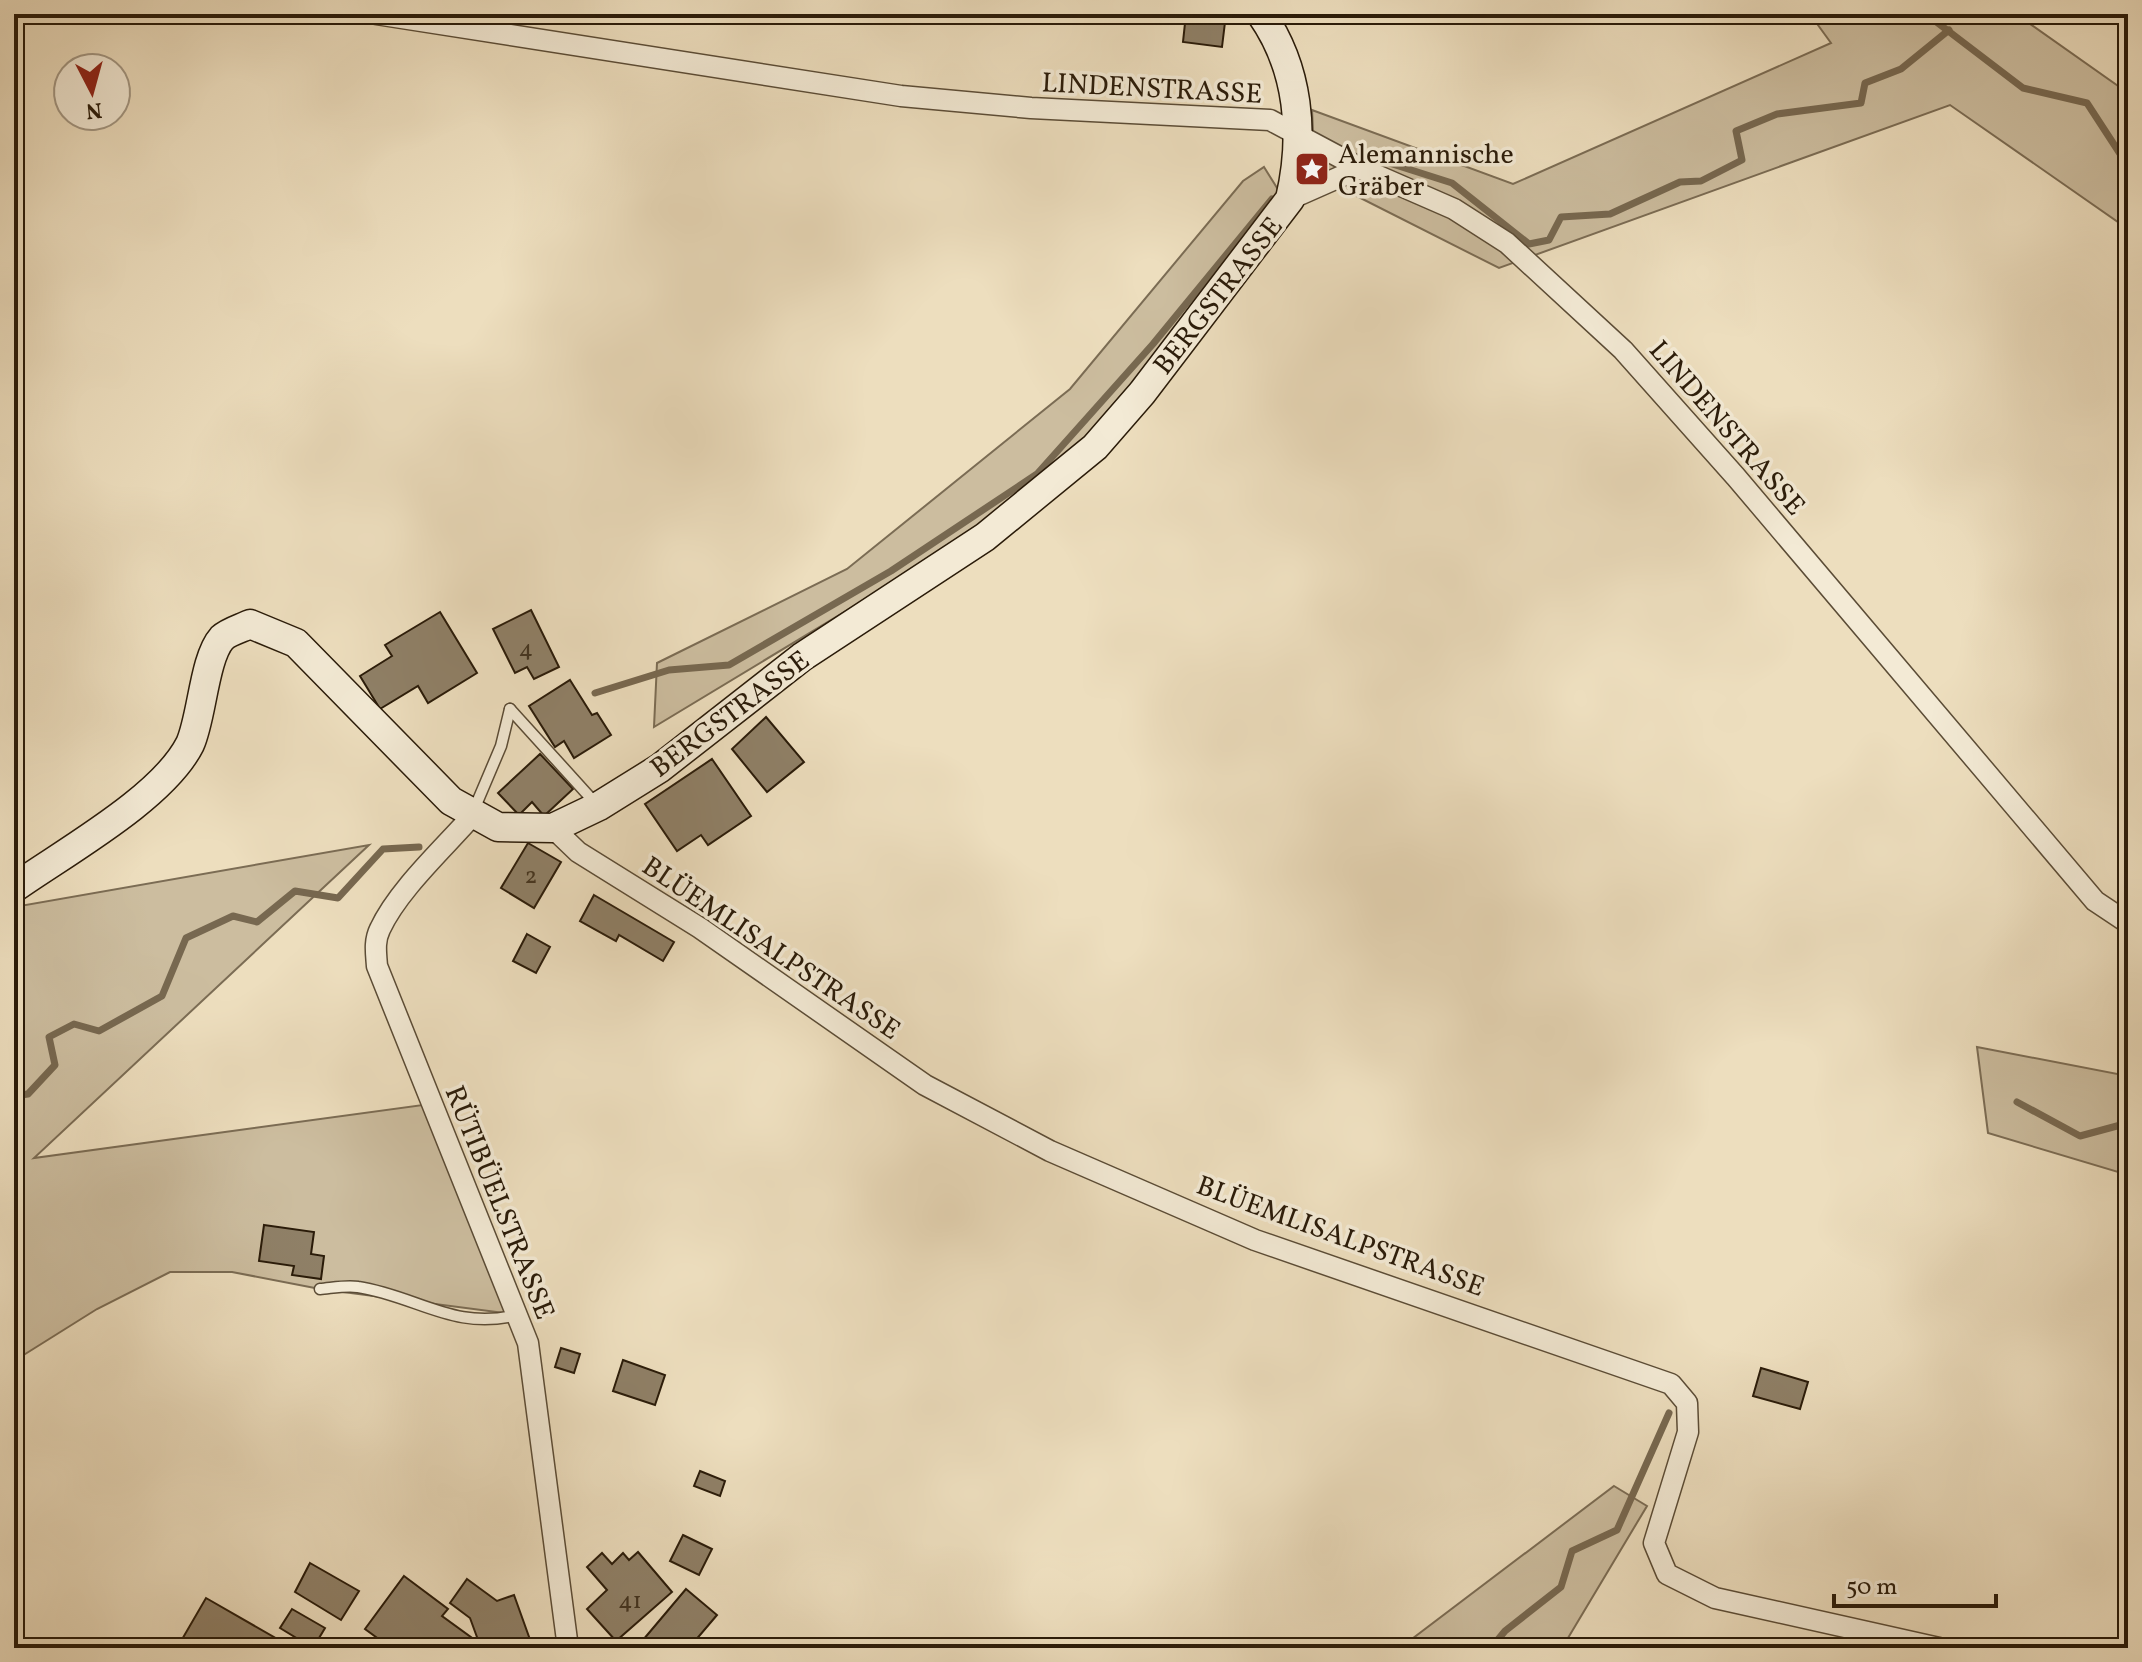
<svg xmlns="http://www.w3.org/2000/svg" width="2142" height="1662" font-family="Vollkorn,serif">
<style>
.green{fill:#ccbd9f;stroke:#7b6c54;stroke-width:2}
.lines{fill:none;stroke-linecap:round;stroke-linejoin:round}
.stream{stroke:#776850;stroke-width:7}
.building{fill:#8f8067;stroke:#2a1b09;stroke-width:2}
.lane-casing{stroke:#5b4c36;stroke-width:13}
.street-casing{stroke:#5b4c36;stroke-width:23}
.secondary-casing{stroke:#2a1b09;stroke-width:31}
.lane{stroke:#f3ead5;stroke-width:10}
.street{stroke:#f3ead5;stroke-width:20}
.secondary{stroke:#f3ead5;stroke-width:28}
.labels{text-anchor:middle;stroke-width:7;stroke-linejoin:round;paint-order:stroke}
.number-label{font-size:24px;fill:#433420}
.street-label{font-size:28px;fill:#2a1b09;stroke:#f3ead5}
.poi-label{font-size:28px;fill:#2a1b09;stroke:#f3ead5;text-anchor:start}
</style>
<rect width="100%" height="100%" fill="#eddebe"/>
<filter id="stains"><feTurbulence type="fractalNoise" baseFrequency=".0025" numOctaves="4"/><feColorMatrix values="0 0 0 0 .2 0 0 0 0 .09 0 0 0 0 .02 0 0 0 .5 -.17"/></filter>
<radialGradient id="worn" r=".72"><stop offset=".6" stop-color="#630" stop-opacity="0"/><stop offset="1" stop-color="#630" stop-opacity=".3"/></radialGradient>
<g class="green">
<path d="M1810,14H2016L2128,93V229L1950,105L1499,268L1315,175L1312,110L1513,184L1831,43Z"/>
<path d="M1264,167L1287,204L1142,393L1005,515L654,727L657,663L847,569L1070,389L1243,181Z"/>
<path d="M369,845L34,1158L430,1104L519,1315L320,1289L232,1272H170L97,1309L14,1361V907Z"/>
<path d="M1977,1047L2128,1076V1175L1988,1133Z"/>
<path d="M1614,1486L1647,1506L1562,1648H1400Z"/>
</g>
<g class="lines">
<g class="stream">
<path d="M1926,14L2023,88L2087,103L2128,166"/>
<path d="M1361,154L1452,183L1529,244L1549,240L1561,217L1610,214L1680,182L1701,181L1742,160L1736,131L1777,114L1861,103L1865,83L1901,69L1949,30"/>
<path d="M595,693L669,670L729,665L891,571L1037,474L1153,344L1272,199"/>
<path d="M14,1096L28,1094L55,1065L49,1037L74,1024L99,1031L162,996L186,938L233,916L257,922L295,891L338,898L383,849L419,847"/>
<path d="M2017,1102L2080,1136L2128,1123"/>
<path d="M1491,1648L1505,1631L1561,1587L1572,1551L1617,1530L1669,1413"/>
</g>
</g>
<g class="building">
<path d="M1186,14H1226L1222,47L1183,42Z"/>
<path d="M531,610L559,667L534,679L527,667L515,673L493,629Z"/>
<path d="M440,612L477,673L428,703L418,686L380,709L360,676L392,656L385,645Z"/>
<path d="M570,680L592,715L597,713L611,735L574,758L564,741L555,747L529,706Z"/>
<path d="M766,717L804,762L767,792L732,749Z"/>
<path d="M540,754L573,789L544,816L532,802L519,815L498,793Z"/>
<path d="M712,759L751,816L708,845L701,835L677,851L645,804Z"/>
<path d="M528,843L561,862L534,908L501,888Z"/>
<path d="M594,895L674,942L663,961L619,935L616,941L580,921Z"/>
<path d="M527,934L550,947L536,973L513,961Z"/>
<path d="M264,1225L314,1232L311,1254L324,1256L321,1279L292,1275L294,1266L259,1261Z"/>
<path d="M561,1348L580,1354L574,1373L555,1367Z"/>
<path d="M623,1360L665,1375L655,1405L613,1391Z"/>
<path d="M1761,1368L1808,1382L1800,1409L1753,1396Z"/>
<path d="M700,1471L725,1481L720,1496L694,1486Z"/>
<path d="M683,1535L712,1549L699,1575L670,1561Z"/>
<path d="M638,1552L672,1592L616,1641L587,1609L607,1590L587,1567L602,1553L612,1564L623,1553L629,1560Z"/>
<path d="M310,1563L359,1591L341,1620L295,1592Z"/>
<path d="M404,1576L448,1609L442,1616L479,1643L475,1648H391L365,1629Z"/>
<path d="M467,1579L497,1601L514,1595L533,1648H481L470,1618L450,1603Z"/>
<path d="M686,1589L717,1615L689,1648H652L643,1640Z"/>
<path d="M206,1598L293,1648H177Z"/>
<path d="M292,1609L325,1628L313,1648L280,1628Z"/>
</g>
<g class="lines">
<g class="lane-casing">
<g id="lane">
<path d="M510,709L597,805"/>
<path d="M473,812L501,746L510,709"/>
<path d="M320,1289C332,1288 347,1285 358,1287C417,1296 454,1331 517,1315"/>
</g>
</g>
<g class="street-casing">
<g id="street">
<path d="M376,14L901,96L1031,108L1270,120L1360,168L1454,209L1507,243L1623,350L1736,477L2095,901L2128,923"/>
<path d="M1290,199L1360,168"/>
<path d="M472,816C444,848 398,890 380,929C374,941 376,953 377,966L528,1343L568,1648"/>
<path d="M553,828L578,852L700,928L925,1085L1050,1151L1255,1240L1671,1384L1687,1403L1688,1432L1654,1543L1667,1574L1715,1598L1939,1648"/>
</g>
</g>
<g class="secondary-casing">
<path id="secondary" d="M14,888C65,852 163,798 190,744C202,718 204,658 222,638C228,632 242,628 250,624L296,643L451,801L498,827L553,828L599,806L660,768L802,657L985,537L1095,447L1142,393L1290,199C1305,135 1299,68 1261,14"/>
</g>
<use href="#lane" class="lane"/>
<use href="#street" class="street"/>
<use href="#secondary" class="secondary"/>
</g>
<defs>
<g id="sight-square" transform="scale(1.8)"><rect x="-9" y="-9" width="18" height="18" rx="4" fill="#8f2418" stroke="#f3ead5"/><path d="M0-6L1.8-2.2L6-1.7L2.9 1.2L3.7 5.4L0 3.3L-3.7 5.4L-2.9 1.2L-6-1.7L-1.8-2.2Z" fill="#fff"/></g>
</defs>
<g fill-rule="evenodd">
<use href="#sight-square" x="1312" y="169"/>
</g>
<g class="labels">
<g class="number-label">
<text x="526" y="656">4</text>
<text x="531" y="883">2</text>
<text x="630" y="1608">41</text>
</g>
<g class="street-label">
<text transform="translate(1152 87) rotate(3)" y="10">LINDENSTRASSE</text>
<text transform="translate(1217 295) rotate(-52)" y="10">BERGSTRASSE</text>
<text transform="translate(1728 427) rotate(49)" y="10">LINDENSTRASSE</text>
<text transform="translate(729 713) rotate(-37)" y="10">BERGSTRASSE</text>
<text transform="translate(772 947) rotate(34)" y="10">BLÜEMLISALPSTRASSE</text>
<text transform="translate(501 1202) rotate(68)" y="10">RÜTIBÜELSTRASSE</text>
<text transform="translate(1341 1235) rotate(20)" y="10">BLÜEMLISALPSTRASSE</text>
</g>
<g class="poi-label">
<text x="1338" y="163">Alemannische<tspan x="1338" dy="32">Gräber</tspan></text>
</g>
</g>
<rect width="2142" height="1662" fill="none" stroke="#eddebe" stroke-width="48"/>
<rect x="16" y="16" width="2110" height="1630" fill="none" stroke="#2a1b09" stroke-width="4"/>
<rect x="24" y="24" width="2094" height="1614" fill="none" stroke="#2a1b09" stroke-width="2"/>
<g transform="translate(92 92) rotate(174)"><circle r="38" fill="#f3ead5" stroke="#a39783" stroke-width="2"/>
<path d="M0-6L14 30L0 20L-14 30Z" fill="#8f2418"/>
<text y="-12" font-size="22" font-weight="bold" text-anchor="middle" fill="#2a1b09">N</text>
</g>
<path d="M1834 1594v12h162v-12" fill="none" stroke="#2a1b09" stroke-width="4"/>
<text x="1846" y="1594" font-size="24" fill="#2a1b09" stroke="#f3ead5" stroke-width="6" paint-order="stroke">50 m</text>
<rect width="100%" height="100%" filter="url(#stains)"/>
<rect width="100%" height="100%" fill="url(#worn)"/>
</svg>
